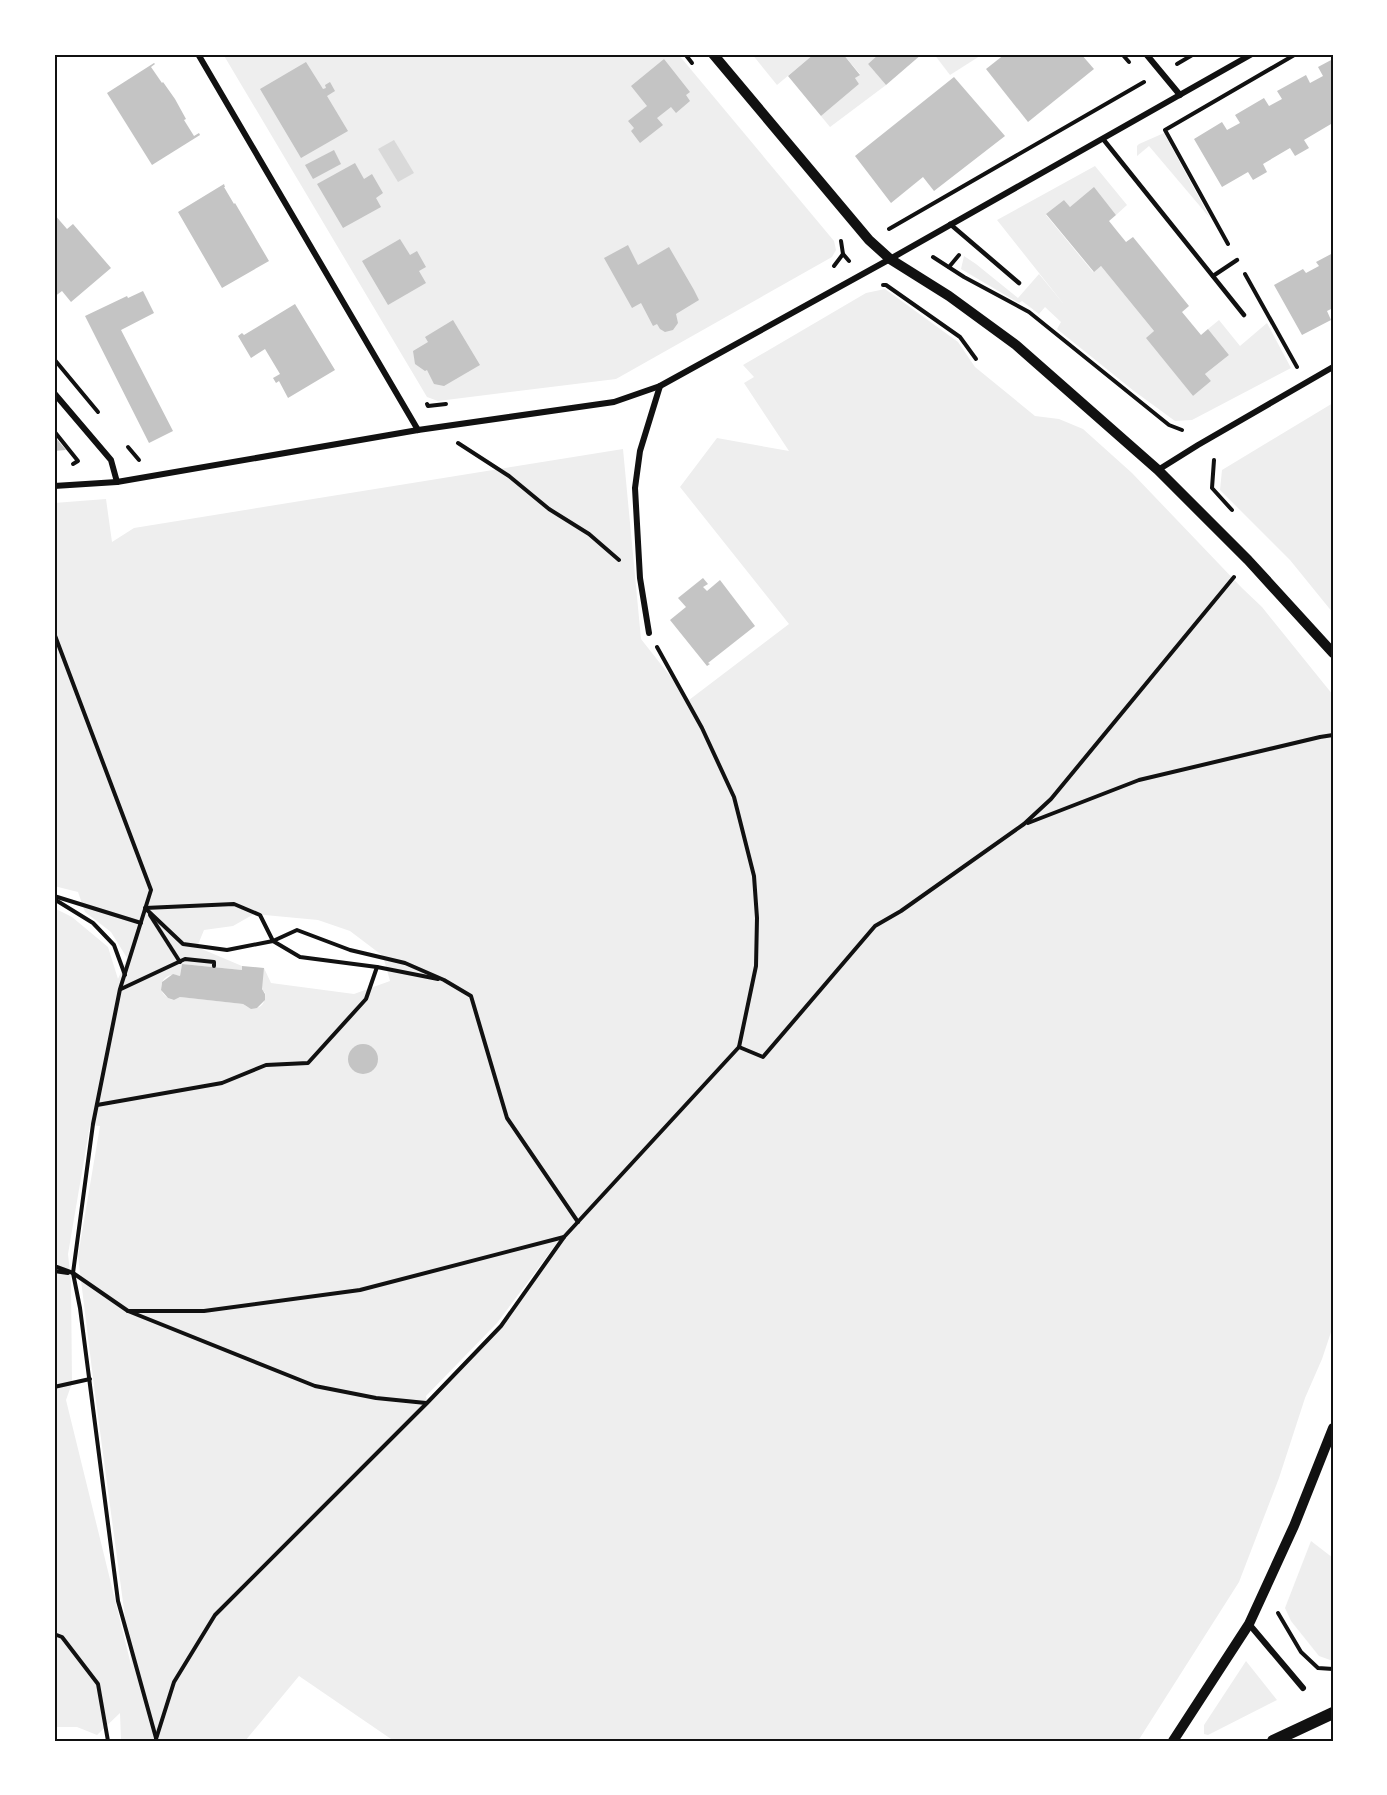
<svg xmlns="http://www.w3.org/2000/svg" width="1387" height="1795" font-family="'Golos Text',sans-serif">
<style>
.green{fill:#eee;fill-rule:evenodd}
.water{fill:#d9d9d9}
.building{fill:#c4c4c4}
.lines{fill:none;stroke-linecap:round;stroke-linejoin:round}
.path{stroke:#111;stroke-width:4}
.service{stroke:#111;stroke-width:4.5}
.minor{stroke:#111;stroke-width:6}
.tertiary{stroke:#111;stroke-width:10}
.secondary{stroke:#111;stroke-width:12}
.neatline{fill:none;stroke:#111;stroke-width:2}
</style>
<rect width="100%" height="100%" fill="#fff"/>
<g class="green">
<path d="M223,54H678L834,241L836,250L832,257L616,379L438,401L427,397Z"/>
<path d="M752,54H814L777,85Z"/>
<path d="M843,54H879L868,64L886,85L830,127L821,116L859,84L855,78L860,74Z"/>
<path d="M934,54H983L950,75Z"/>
<path d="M1164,133L1210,218L1149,146L1137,156V146L1139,144Z"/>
<path d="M1095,166L1127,205L1116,215L1094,188L1070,207L1064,200L1046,215L1093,272L1101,266L1154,331L1147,338L1193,396L1211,381L1205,374L1229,355L1208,329L1219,320L1240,346L1267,323L1291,368L1192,420L1175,421L1134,391L1057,329L1061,322L1045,307L1039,314L1022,301L1019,303L961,269L964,256L976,264L1018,298L1039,274L1066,307L997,220Z"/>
<path d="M885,289L958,342L975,367L1035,416L1059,419L1083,429L1132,473L1242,588L1262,607L1333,695V1326L1322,1359L1305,1398L1279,1478L1239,1582L1138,1741H394L299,1676L245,1741H121L120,1713L97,1735L77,1727H54V908L72,917L108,947L118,979L127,958L111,932L85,912L78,892L54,886V503L106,499L112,542L134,528L623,449L641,639L689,700L789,624L680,487L717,438L789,451L744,383L754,377L743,365L866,293ZM254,914L318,920L350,931L383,956L390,981L354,994L271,983L264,968C263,974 261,982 262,988C264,995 266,989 265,997C264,1010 251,1011 243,1004L180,997L174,1000C152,995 161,969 180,976L182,964L242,970V966L197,947L204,930L233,926ZM90,1125L100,1126L78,1256L95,1394L132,1669L66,1400L72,1383L71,1282L68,1254ZM570,1229L501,1326L427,1402L426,1396L497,1323L557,1243Z"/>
<path d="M1333,403V613L1290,560L1220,490L1222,470Z"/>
<path d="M1311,1541L1333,1558V1661L1319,1656L1291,1621L1285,1608Z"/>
<path d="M1246,1661L1277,1700L1208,1735L1204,1734V1725Z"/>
</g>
<path class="water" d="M394,140L414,173L398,182L378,149Z"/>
<g class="building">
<path d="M814,54H843L860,75L855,78L859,84L821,116L788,76Z"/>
<path d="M879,54H922L886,85L868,64Z"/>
<path d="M1005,54H1081L1094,69L1028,122L986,69Z"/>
<path d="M664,59L690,92L686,95L690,101L676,113L671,107L657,118L663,125L640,143L631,131L634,128L628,121L647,106L631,86Z"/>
<path d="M1333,59V127L1331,124L1304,140L1309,148L1295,156L1290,148L1263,164L1267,172L1253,180L1248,172L1222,187L1194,139L1222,122L1227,130L1240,123L1235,115L1264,98L1269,106L1282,99L1277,91L1306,75L1310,83L1323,76L1318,67Z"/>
<path d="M306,62L323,89L326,88L325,85L330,82L335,91L327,96L348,131L301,158L260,89Z"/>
<path d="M154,63L155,64L151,67L162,83L163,82L175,99L186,119L184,120L194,136L199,133L200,135L152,165L107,93Z"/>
<path d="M954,77L1005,136L934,191L923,177L891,203L855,156Z"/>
<path d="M334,150L341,164L313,179L305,165Z"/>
<path d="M355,163L364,179L372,174L383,193L376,198L381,207L343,228L317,184Z"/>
<path d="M224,184L225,187H224L234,204L235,203L269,261L222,288L178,212Z"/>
<path d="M1094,187L1116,215L1109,221L1117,231L1126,242L1133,237L1189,306L1182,312L1201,335L1208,329L1229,355L1205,374L1211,381L1193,396L1146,338L1154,331L1101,266L1094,272L1046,214L1064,200L1070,207Z"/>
<path d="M54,214L67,229L73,224L111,268L71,302L62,291L54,297Z"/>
<path d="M400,239L410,255L417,251L426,267L419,271L426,283L388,305L362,261Z"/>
<path d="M628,245L638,265L669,247L694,290L699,300L676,314L678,323L673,330L665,332L660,329L657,324L653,326L641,303L632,308L604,258Z"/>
<path d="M1333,253V308L1327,311L1331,320L1302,335L1274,285L1303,269L1306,273L1319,266L1316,262Z"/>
<path d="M143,291L154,313L121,330L173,431L149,443L85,316L127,296L128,298Z"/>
<path d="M295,304L335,370L288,398L279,381L276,383L273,378L280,374L265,349L251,358L238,336L242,333L244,335Z"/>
<path d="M453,320L480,365L444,386L434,384L427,370L425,371L415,364L413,351L428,342L425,337Z"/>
<path d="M54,436L66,450L54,451Z"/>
<path d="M703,578L708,584L703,587L707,591L720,580L755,626L708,663L710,664L707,666L670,620L686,607L678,598Z"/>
<path d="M182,964L242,970V966L264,968L262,989L265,994V1000L257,1008L251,1009L243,1004L180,997L174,1000L168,998L161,990L162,982L173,974L180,976Z"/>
<circle cx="363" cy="1059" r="15"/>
</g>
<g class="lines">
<g class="path">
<path d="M685,54L692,63"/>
<path d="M1122,54L1129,62"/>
<path d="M1177,64L1194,54"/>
<path d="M889,229L1144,82"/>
<path d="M841,241L843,254L849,261"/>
<path d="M1228,244L1165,130L1296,54"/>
<path d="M933,257L964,277L1029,312L1169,425L1182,430"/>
<path d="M834,266L843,254"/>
<path d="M949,267L959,255"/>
<path d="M1245,274L1297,367"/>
<path d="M883,285H886L960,337L976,359"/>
<path d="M54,359L98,412"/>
<path d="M427,404L428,406L446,404"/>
<path d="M54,431L78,461L73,464"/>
<path d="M458,443L509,476L549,509L589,534L619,560"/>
<path d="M128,447L139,460"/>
<path d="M1214,460L1212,488L1232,510"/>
<path d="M54,633L151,890L120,989L93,1124L73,1273L80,1308L118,1601L156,1738"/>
<path d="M1028,823L1139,780L1320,737L1333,735"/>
<path d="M54,896L141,923"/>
<path d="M54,899L93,923L114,945L125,975"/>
<path d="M145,908L234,904L260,915L273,941L297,930L350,950L405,963L444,980L471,996L507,1118L578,1222"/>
<path d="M146,909L183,944L227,950L273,941L300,957L377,967L438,979"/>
<path d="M150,915L180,962"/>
<path d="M121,989L185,959L214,962V966"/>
<path d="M739,1047L763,1057L875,926L901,911L1024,824L1051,799L1234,577"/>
<path d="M97,1105L222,1083L266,1065L308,1063L366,999L377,967"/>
<path d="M54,1266L73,1273L128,1311L315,1386L376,1398L426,1403"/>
<path d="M54,1271L68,1273"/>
<path d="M128,1311H204L360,1290L564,1237"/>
<path d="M54,1387L90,1379"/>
<path d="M1278,1613L1301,1652L1318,1668L1333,1669"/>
<path d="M54,1634L62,1637L98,1684L108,1741"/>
<path d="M156,1739L174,1682L215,1615L427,1403L501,1326L564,1237L739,1047L756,966L757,918L754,876L734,797L702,728L657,647"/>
</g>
<g class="service">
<path d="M1103,139L1244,315"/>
<path d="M950,224L1019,283"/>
<path d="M1213,276L1237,260"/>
</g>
<g class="minor">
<path d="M198,54L418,430"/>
<path d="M1146,54L1180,95"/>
<path d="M54,393L111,460L117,482"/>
<path d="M1158,470L1198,445L1333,367"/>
<path d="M54,486L117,482L418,430L614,402L660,386L890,259L1252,54"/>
<path d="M649,633L640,578L635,488L640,451L660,386"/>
<path d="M1249,1624L1303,1688"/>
</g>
<g class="tertiary">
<path d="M713,54L869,240L890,259L949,296L1016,345L1158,470L1248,560L1333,653"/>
<path d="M1173,1741L1249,1624L1294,1526L1333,1428"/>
</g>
<path class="secondary" d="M1273,1741L1333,1713"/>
</g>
<rect width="1387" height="1795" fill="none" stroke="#ffffff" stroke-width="111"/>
<rect x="56" y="56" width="1276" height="1684" class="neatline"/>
</svg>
